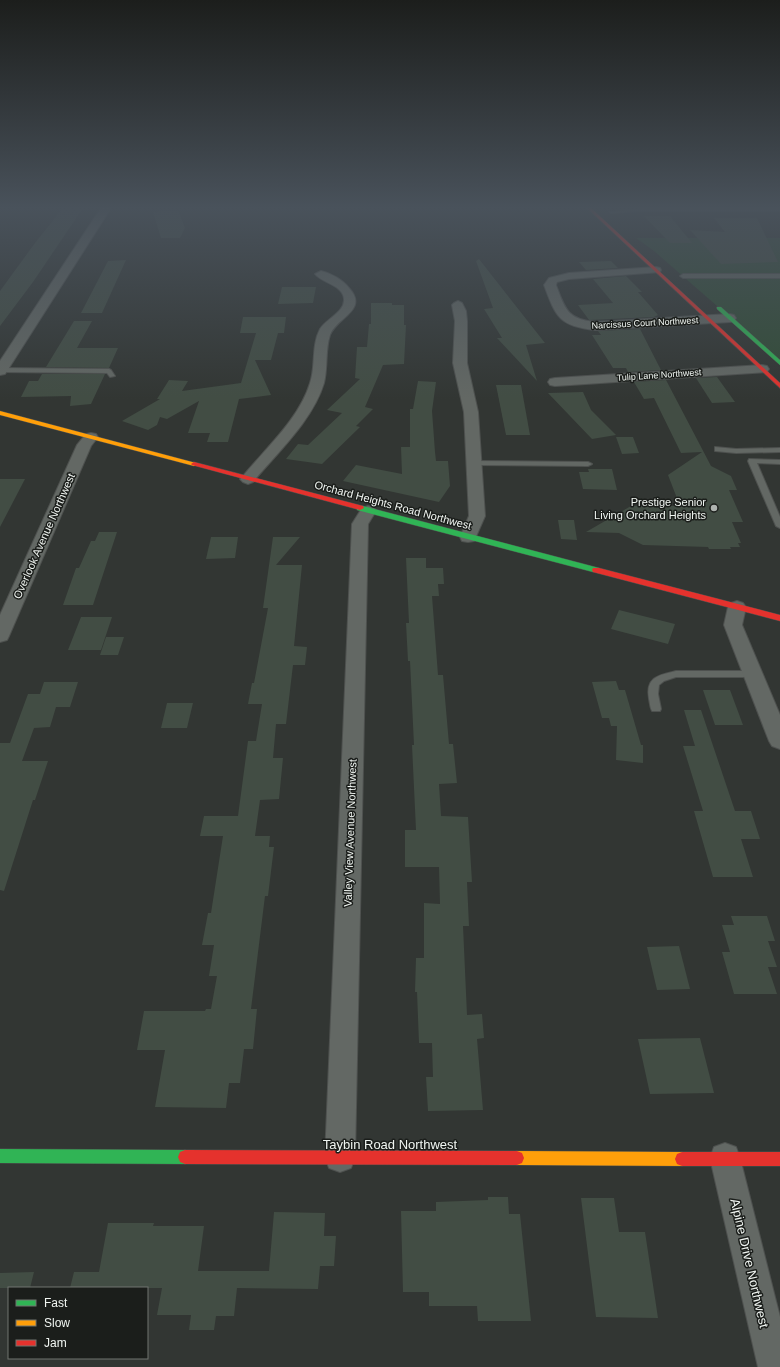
<svg xmlns="http://www.w3.org/2000/svg" width="780" height="1367" font-family="Arial,sans-serif">
<style>
.green{fill:#324c37}
.building{fill:#424d44}
.lines{fill:none;stroke-linecap:round;stroke-linejoin:round}
.lane-casing{stroke:#4e514f;stroke-width:2}
.street-casing{stroke:#4e514f;stroke-width:2}
.fast-casing{stroke:#4e514f;stroke-width:1}
.slow-casing{stroke:#4e514f;stroke-width:1}
.jam-casing{stroke:#4e514f;stroke-width:1}
.lane{fill:#636864;fill-rule:evenodd}
.street{fill:#636864;fill-rule:evenodd}
.fast{fill:#30b455;fill-rule:evenodd}
.slow{fill:#ff9f0a;fill-rule:evenodd}
.jam{fill:#e5322d;fill-rule:evenodd}
.poi-dot{fill:#aeb3af;stroke:#1b1e1b;stroke-width:1.5}
.labels{text-anchor:middle;stroke-width:3;stroke-linejoin:round;paint-order:stroke}
.far-street-label{font-size:9px;fill:#f1f6f2;stroke:#1b1e1b}
.poi-label{font-size:11px;fill:#f1f6f2;stroke:#1b1e1b;text-anchor:end}
.street-label{font-size:11px;fill:#f1f6f2;stroke:#1b1e1b}
.near-street-label{font-size:13px;fill:#f1f6f2;stroke:#1b1e1b}
</style>
<rect width="100%" height="100%" fill="#323633"/>
<path class="green" d="M636,238H780V361L654,251Z"/>
<g class="building">
<path d="M63,208H83L33,282L0,326V291L35,243Z"/>
<path d="M178,210L185,228L180,238H161L153,212Z"/>
<path d="M644,216H670L692,243H670Z"/>
<path d="M714,218H757L778,262L721,264L690,230L725,232Z"/>
<path d="M479,259L545,343L526,345L537,381L497,338H502L484,309L493,308L476,261Z"/>
<path d="M126,260L102,313H81L108,261Z"/>
<path d="M611,261L618,268L586,270L579,262Z"/>
<path d="M626,276L642,292H638L658,315L654,317L589,320L578,305L613,303L593,279Z"/>
<path d="M282,287H316L313,303L278,304Z"/>
<path d="M371,303H392V305H404V325H406L404,364L383,365L365,407L373,409L356,426L360,427L322,464L286,459L298,444L308,445L342,413L327,410L360,379L355,378L357,347H367L369,324H371Z"/>
<path d="M243,317H286L284,333H278L271,360H255L271,395L239,399L228,442H207L210,433H188L199,401L167,419L160,417L157,425L148,430L122,421L160,399H157L169,380L188,381L182,391L241,383L256,333H240Z"/>
<path d="M74,321H92L77,348H118L109,368L46,367Z"/>
<path d="M640,329L661,370L628,372L626,368H613L592,335H601L598,331Z"/>
<path d="M42,374H105L91,404L70,406L71,396L21,397L29,381H38Z"/>
<path d="M717,377L735,402L712,403L696,378Z"/>
<path d="M666,380L711,466L731,476L737,490H729L743,522H732L741,543H738L740,547H730L731,549H709L708,547L643,545L619,533L586,532L631,506H680L668,475L702,452L681,453L654,398L644,399L634,382Z"/>
<path d="M418,381L436,382L432,411L435,452L436,461H448L450,486L439,502L343,481L356,465L402,474L401,447H410V409H413Z"/>
<path d="M496,385H521L530,435H506Z"/>
<path d="M583,392L591,410L616,435L592,439L548,393Z"/>
<path d="M616,437H633L639,453L622,454Z"/>
<path d="M588,469H612L617,490L583,489L579,472H589Z"/>
<path d="M0,479H25L0,527Z"/>
<path d="M558,520H574L577,540L561,539Z"/>
<path d="M99,532H117L93,605H63L76,568H79L91,541H95Z"/>
<path d="M211,537H238L235,558L206,559Z"/>
<path d="M273,537H300L276,565H302L294,646L307,647L305,665H293L286,724H276L273,758H283L279,799L260,800L255,836H270L269,847H274L268,896H265L251,1009H257L253,1049H244L240,1083H229L226,1108L155,1107L165,1050H137L144,1011H205L206,1009H211L217,976H209L214,945H202L208,913H211L223,836H200L204,816H238L248,741H256L262,704H248L252,683H254L268,608H263Z"/>
<path d="M406,558H426V568H443L444,584H438L439,596H432L438,675H443L449,744H453L457,783L439,784L441,816L468,817L472,882H467L469,926H463L467,1015L482,1014L484,1038L477,1039L483,1110L428,1111L426,1077H433L432,1043H419L417,992H415L416,958H424V903L440,904L439,867H405V830H416L412,745H414L410,661H408L406,623H409Z"/>
<path d="M619,610L675,624L668,644L611,629Z"/>
<path d="M81,617H112L101,650H68Z"/>
<path d="M106,637H124L118,655H100Z"/>
<path d="M616,681L619,690H625L641,745H643V763L616,760L617,726H611L609,718H602L592,682Z"/>
<path d="M44,682H78L70,707H56L50,727L34,728L22,761H48L35,800H33L4,891L0,890V743H10L28,694H40Z"/>
<path d="M703,690H730L743,725H715Z"/>
<path d="M167,703H193L187,728H161Z"/>
<path d="M684,710H701L735,811H751L760,839H741L753,877H713L694,811H703L683,746H695Z"/>
<path d="M731,916H767L775,941H768L777,967H768L777,994H734L722,952H730L722,925H734Z"/>
<path d="M679,946L690,989L657,990L647,947Z"/>
<path d="M700,1038L714,1093L650,1094L638,1039Z"/>
<path d="M488,1197H508L509,1214H520L531,1321H478L477,1306H429V1292H403L401,1211H436V1202L488,1200Z"/>
<path d="M581,1198H614L619,1232H645L658,1318L596,1317Z"/>
<path d="M274,1212L325,1213L324,1236H336L334,1266H320L318,1289L237,1288L234,1316H216L214,1330H189L191,1315H157L162,1288H70L74,1272H99L108,1223H154L153,1226H204L198,1271H269Z"/>
<path d="M34,1272L30,1288H0V1273Z"/>
</g>
<g class="lines">
<g class="lane-casing">
<g id="lane">
<path d="M641,209H780V211H641L611,213L609,212Z"/>
<path d="M780,274V278H683L680,276L683,274Z"/>
<path d="M0,368L109,369L111,370L115,376L110,377L107,373L0,372Z"/>
<path d="M715,447L736,449L780,448V452L736,453L715,451Z"/>
<path d="M749,459L780,460V464L757,463L780,517V528L776,526L748,461Z"/>
<path d="M471,461L588,462L592,464L588,466L474,465H471Z"/>
<path d="M676,671H753L758,674L753,677H676L664,681L659,685L658,694L661,709L660,711H652C650,708 650,703 649,699C645,677 659,675 676,671Z"/>
</g>
</g>
<g class="street-casing">
<g id="street">
<path d="M101,208H111L7,371L5,374L0,375V361Z"/>
<path d="M656,267L660,268L661,270L660,272L569,279L557,282L556,285C565,309 567,319 595,322L730,314L734,315L736,318L734,321L730,322L595,330C559,326 556,317 544,285L549,278L569,273Z"/>
<path d="M321,271C331,273 343,280 349,288C369,310 337,317 330,335C325,350 328,367 324,383C313,420 277,453 253,482L248,484L243,482L240,479L243,476C266,448 299,419 310,383C316,366 311,346 320,329C326,319 345,312 344,299C343,285 322,283 315,274Z"/>
<path d="M458,301L462,303L466,311L467,321V363L478,412L485,516L474,541L468,542L462,541L460,537L469,516L464,412L453,363L455,321L452,305L454,303Z"/>
<path d="M762,365L767,366L769,369L767,372L555,386L550,385L548,382L550,379L555,378Z"/>
<path d="M91,433L96,434L98,437L91,446L9,636L7,640L0,642V615L77,445L86,434Z"/>
<path d="M368,506L374,508L376,511L368,524L355,1157L351,1168L340,1172L329,1168L325,1157L352,524L362,508Z"/>
<path d="M737,601L743,603L746,607L742,625L780,715V749L772,746L769,741L724,625L728,607L731,603Z"/>
<path d="M725,1143L736,1147L740,1158L780,1317V1367H758L710,1158L714,1147Z"/>
</g>
</g>
<g class="fast-casing">
<g id="fast">
<path d="M717,307H721L780,360V365L717,309Z"/>
<path d="M357,506H363L599,568L600,570L599,572H593L357,510Z"/>
<path d="M0,1149L185,1150L190,1152L192,1157L190,1162L185,1164L0,1163Z"/>
</g>
</g>
<g class="slow-casing">
<g id="slow">
<path d="M0,411L196,463L197,464L194,466L0,415Z"/>
<path d="M517,1151L682,1152L687,1154L689,1159L687,1164L682,1166L517,1165L512,1163L510,1158L512,1153Z"/>
</g>
</g>
<g class="jam-casing">
<g id="jam">
<path d="M587,208H591L780,383V388Z"/>
<path d="M194,462L363,506L364,508L360,510L192,465L191,464Z"/>
<path d="M593,568H599L780,615V621L593,572L592,570Z"/>
<path d="M185,1150L517,1151L522,1153L524,1158L522,1163L517,1165L185,1164L180,1162L178,1157L180,1152Z"/>
<path d="M682,1152H780V1166H682L677,1164L675,1159L677,1154Z"/>
</g>
</g>
<use href="#lane" class="lane"/>
<use href="#street" class="street"/>
<use href="#fast" class="fast"/>
<use href="#slow" class="slow"/>
<use href="#jam" class="jam"/>
</g>
<linearGradient id="sky" x2="0" y2="1"><stop stop-color="#1c1e1c"/><stop offset="0.52" stop-color="#49525b"/><stop offset="1" stop-color="#49525b" stop-opacity="0"/></linearGradient>
<rect width="780" height="399" fill="url(#sky)"/>
<circle class="poi-dot" cx="714" cy="508" r="4"/>
<g class="labels">
<g class="far-street-label">
<text transform="translate(645 323) rotate(-3)" y="3">Narcissus Court Northwest</text>
<text transform="translate(659 375) rotate(-4)" y="3">Tulip Lane Northwest</text>
</g>
<g class="poi-label">
<text x="706" y="506">Prestige Senior<tspan x="706" dy="13">Living Orchard Heights</tspan></text>
</g>
<g class="street-label">
<text transform="translate(393 505) rotate(15)" y="4">Orchard Heights Road Northwest</text>
<text transform="translate(44 536) rotate(-66)" y="4">Overlook Avenue Northwest</text>
<text transform="translate(350 833) rotate(-88)" y="4">Valley View Avenue Northwest</text>
</g>
<g class="near-street-label">
<text x="390" y="1149">Taybin Road Northwest</text>
<text transform="translate(750 1263) rotate(77)" y="5">Alpine Drive Northwest</text>
</g>
</g>
<rect x="8" y="1287" width="140" height="72" fill="#1b1e1b" stroke="#717471"/>
<rect x="16" y="1300" width="20" height="6" fill="#30b455" stroke="#717471"/>
<text x="44" y="1307" font-size="12" fill="#f1f6f2">Fast</text>
<rect x="16" y="1320" width="20" height="6" fill="#ff9f0a" stroke="#717471"/>
<text x="44" y="1327" font-size="12" fill="#f1f6f2">Slow</text>
<rect x="16" y="1340" width="20" height="6" fill="#e5322d" stroke="#717471"/>
<text x="44" y="1347" font-size="12" fill="#f1f6f2">Jam</text>
</svg>
